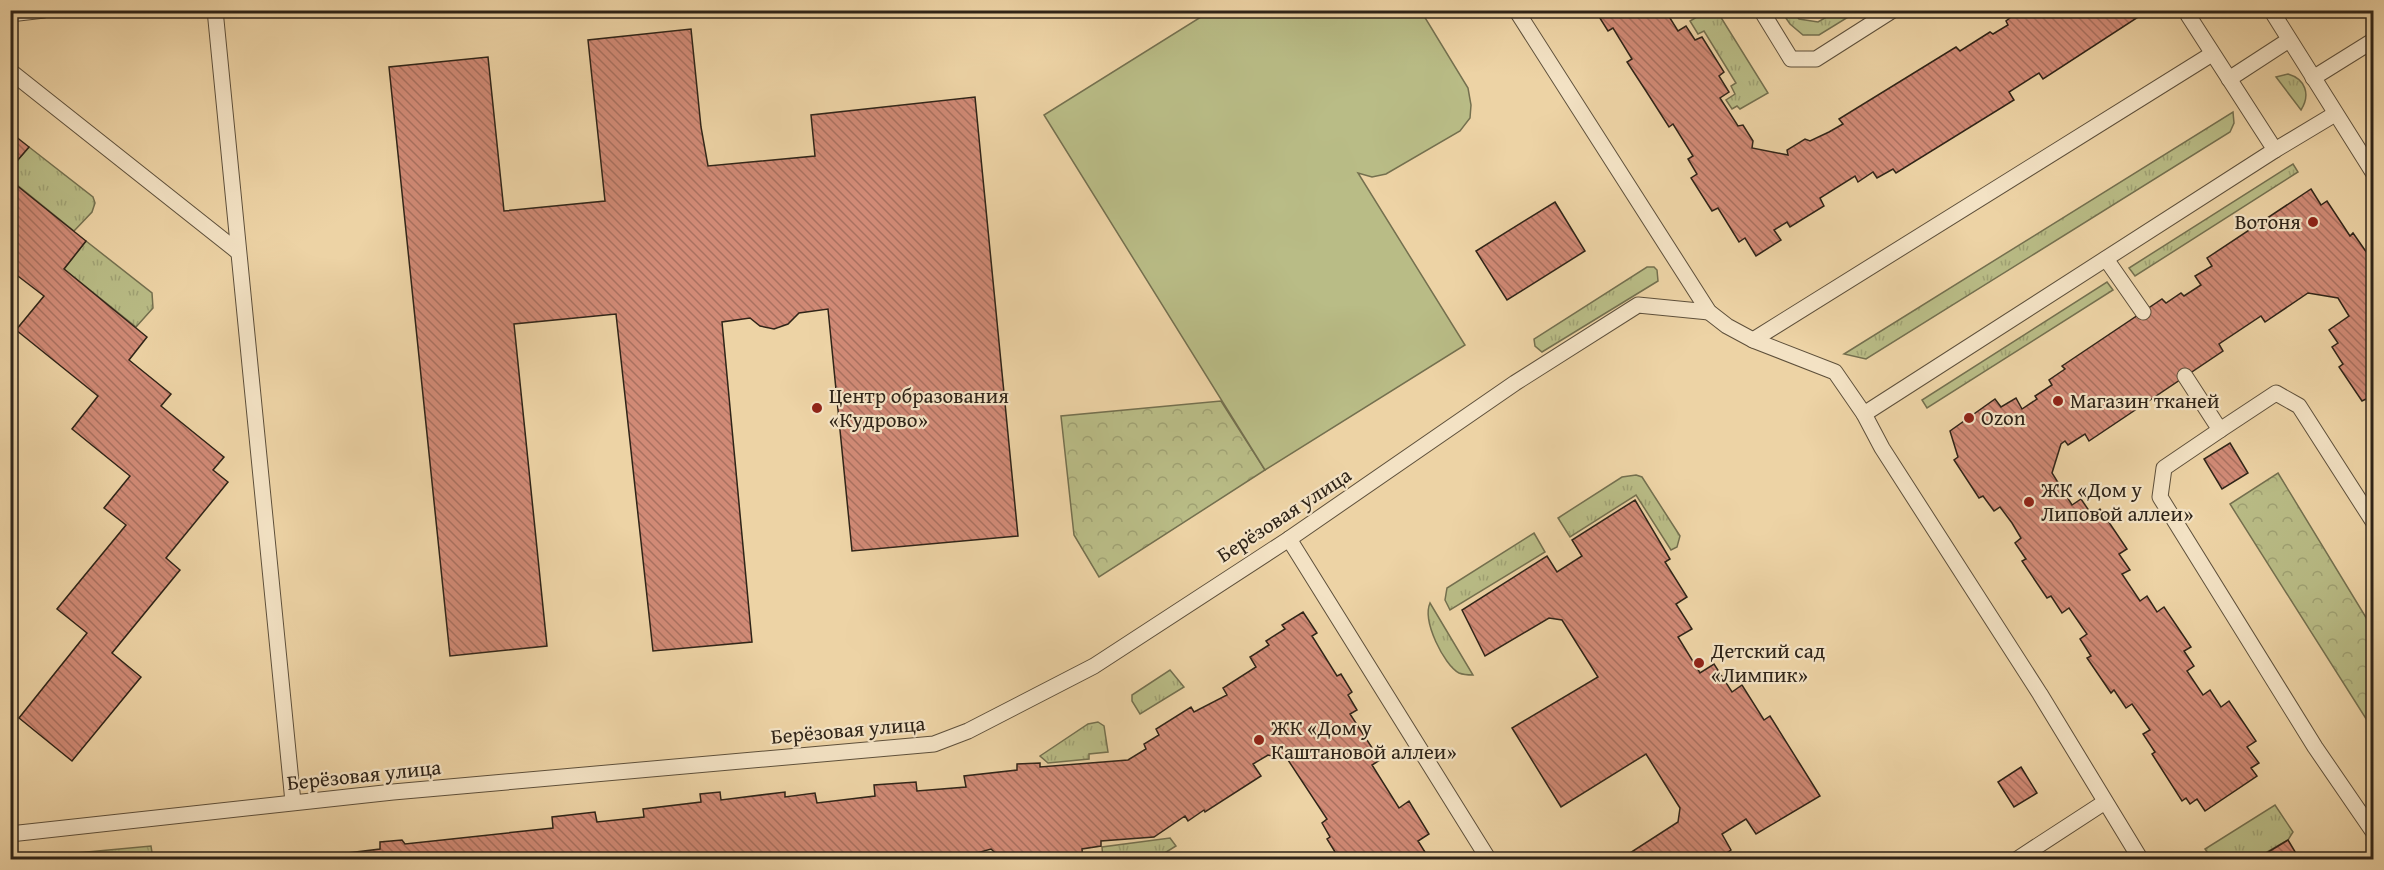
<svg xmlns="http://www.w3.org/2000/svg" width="2384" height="870" font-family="'Gentium Book Plus',serif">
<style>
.grass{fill:url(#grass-tufts);stroke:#74704f;stroke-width:1.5}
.forest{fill:url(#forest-crowns);stroke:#74704f;stroke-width:1.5}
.garden{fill:#b9bc86;stroke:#74704f;stroke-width:1.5}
.building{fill:url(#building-back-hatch);stroke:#2f2418;stroke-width:1.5}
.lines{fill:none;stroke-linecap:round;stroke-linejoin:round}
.lane-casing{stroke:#5e503b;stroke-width:17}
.lane{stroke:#f3e2c4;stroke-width:15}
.poi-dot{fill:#8f2418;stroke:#f3e2c4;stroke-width:2}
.labels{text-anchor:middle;stroke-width:4.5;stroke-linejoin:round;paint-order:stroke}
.poi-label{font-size:21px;fill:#2f2418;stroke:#f3e2c4;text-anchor:start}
.street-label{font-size:21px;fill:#2f2418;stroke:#f3e2c4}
</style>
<defs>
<pattern id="grass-tufts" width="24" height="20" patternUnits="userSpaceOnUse" patternTransform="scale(1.5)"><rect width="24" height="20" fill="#b9bc86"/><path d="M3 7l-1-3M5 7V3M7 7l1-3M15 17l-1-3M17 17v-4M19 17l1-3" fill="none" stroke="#9fa173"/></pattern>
<pattern id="forest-crowns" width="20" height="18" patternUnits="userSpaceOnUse" patternTransform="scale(1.5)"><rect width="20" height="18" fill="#b9bc86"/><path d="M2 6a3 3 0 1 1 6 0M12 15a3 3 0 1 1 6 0" fill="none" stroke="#9fa173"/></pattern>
<pattern id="building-back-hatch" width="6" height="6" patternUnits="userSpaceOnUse" patternTransform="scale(1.5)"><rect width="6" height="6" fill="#d18a76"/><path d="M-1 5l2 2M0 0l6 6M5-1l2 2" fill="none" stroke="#aa7160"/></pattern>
</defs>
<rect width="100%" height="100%" fill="#edd3a5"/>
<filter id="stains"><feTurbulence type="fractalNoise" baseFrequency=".00333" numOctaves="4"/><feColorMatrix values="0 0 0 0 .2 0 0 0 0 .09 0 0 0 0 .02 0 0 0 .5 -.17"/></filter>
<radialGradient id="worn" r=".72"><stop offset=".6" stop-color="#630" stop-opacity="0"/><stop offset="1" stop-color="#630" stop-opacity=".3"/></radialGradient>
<g class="grass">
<path d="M1707,11H1717L1768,93L1740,109L1737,106L1732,109L1726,100L1735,94L1731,86L1736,83L1704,31L1698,34L1690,21Z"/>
<path d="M1781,11H1793L1799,19L1818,22L1837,11H1858L1819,35H1803L1790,24Z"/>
<path d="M2288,74C2305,79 2311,94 2301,110L2276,77Z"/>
<path d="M2233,112L2234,123L2230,132L1866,359L1844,354Z"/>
<path d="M29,147L93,197L95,203L92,212L74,231L11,180L10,169Z"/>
<path d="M2293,164L2298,172L2135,276L2129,268Z"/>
<path d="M86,241L152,293L153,308L136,327L64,269Z"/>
<path d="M1647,267H1654L1657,270L1658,281L1542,352L1535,346L1534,339Z"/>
<path d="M2107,282L2113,290L1927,408L1922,400Z"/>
<path d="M1636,475L1642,477L1680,536L1677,547L1671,550L1636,495L1570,537L1558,518L1622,477Z"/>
<path d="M1534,533L1545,552L1450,610L1445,600L1447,588Z"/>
<path d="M1430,603L1473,675C1469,675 1464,675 1459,673C1444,665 1422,621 1430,603Z"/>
<path d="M1170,670L1184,687L1140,714L1132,701V695Z"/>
<path d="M1098,722L1104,726L1108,752L1089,754V759L1048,763L1040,756L1088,724Z"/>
<path d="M2275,805L2293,832L2288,840L2255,859H2212L2205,849Z"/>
<path d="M1170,838L1176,846L1155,859H1103L1102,847Z"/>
<path d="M151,846L153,859H67L66,854Z"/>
</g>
<g class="forest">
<path d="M1221,401L1265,470L1099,577L1074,535L1061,416Z"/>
<path d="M2278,473L2373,629L2374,723L2370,725L2230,504Z"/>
</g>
<path class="garden" d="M1212,10L1421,11L1468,88L1471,105L1470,118L1460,131L1386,174L1372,177L1358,173L1465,345L1265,470L1044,115Z"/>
<g class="building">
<path d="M1589,10H1665L1678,31L1686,26L1695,40L1702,37L1724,72L1719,76L1729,92L1720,98L1738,126L1743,125L1753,141L1752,148L1788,155L1787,150L1805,139L1810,141L1829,132L1843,124L1839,119L1956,47L1960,51L1990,32L1993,34L2008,25L2006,21L2020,10H2149L2043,79L2039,73L2009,92L2014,100L1896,173L1893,169L1877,178L1873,172L1858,182L1855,176L1820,198L1824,206L1790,227L1787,222L1774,230L1781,240L1756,256L1745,238L1739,242L1718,208L1712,211L1691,178L1697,174L1688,159L1693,156L1673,124L1669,127L1646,91L1627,62L1632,59L1613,28L1608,31L1598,15L1594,17Z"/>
<path d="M691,29L701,127L708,166L815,156L811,115L975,97L1018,536L852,551L828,309L799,313L788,324L774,329L760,326L750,318L722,322L752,642L653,651L616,314L514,324L547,646L450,656L389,67L488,57L504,211L605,201L588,40Z"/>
<path d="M10,132L29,147L10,169Z"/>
<path d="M10,180L86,241L64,269L147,337L129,360L171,394L161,406L224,457L213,470L228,482L166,558L180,570L112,653L141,677L72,761L19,718L87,633L57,609L126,525L104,508L130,476L72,429L98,396L16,330L44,296L10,270Z"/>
<path d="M2311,189L2321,205L2327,201L2350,236L2353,233L2374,263V411L2366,399L2362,401L2339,367L2343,364L2332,347L2338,343L2329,330L2349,316L2338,298L2308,293L2265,322L2261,316L2219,344L2223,351L2089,441L2085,434L2068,445L2065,441L2061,444L2052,473L2072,505L2081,499L2092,515L2100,509L2127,549L2119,554L2130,570L2122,574L2140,601L2147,596L2157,612L2164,607L2191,647L2184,651L2194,666L2187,671L2203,695L2210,690L2221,707L2229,701L2256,741L2247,747L2259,763L2251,768L2257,776L2205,811L2197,799L2190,804L2186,798L2182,801L2152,754L2155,752L2143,734L2150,730L2132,704L2126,708L2114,690L2111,693L2087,658L2091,656L2080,639L2087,634L2069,608L2062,613L2051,596L2047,598L2022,561L2026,559L2015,543L2021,538L2012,523L2000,507L1994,511L1983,496L1979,498L1954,460L1958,457L1950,431L1995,399L2001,407L2016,398L2022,409L2037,399L2035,396L2052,385L2049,380L2065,369L2062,366L2162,299L2166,303L2181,293L2184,296L2201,285L2195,276L2212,266L2207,258Z"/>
<path d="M1555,202L1585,251L1507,300L1476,251Z"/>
<path d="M2230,443L2248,473L2222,489L2204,459Z"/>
<path d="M1635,500L1670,559L1665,562L1687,597L1676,604L1692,629L1678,637L1700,673L1714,664L1732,692L1742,685L1764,720L1770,716L1820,796L1756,834L1746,819L1722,834L1731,850L1716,860H1619L1678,822L1680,808L1646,754L1561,807L1512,728L1598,677L1562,620L1549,618L1485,656L1462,610L1547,556L1557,572L1582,556L1572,540Z"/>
<path d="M1303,612L1317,633L1312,636L1337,676L1341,674L1352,692L1348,695L1357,710L1350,714L1380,760L1372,765L1399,808L1409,801L1429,834L1418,841L1430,860H1340L1327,839L1330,837L1322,823L1327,819L1288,760L1268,755L1253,764L1261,776L1205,812L1204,810L1188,821L1185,816L1154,837L1101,841V846L1082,849L1083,860H1003L991,849L973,854V860H323V856L380,849V842L402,840L405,844L553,828L552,817L595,812L597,822L644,817L643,809L701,802L700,794L720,792L721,800L785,792V797L815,793L817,803L875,796L874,785L916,782L917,791L966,787L964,776L1017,770V764L1040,763V767L1128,760L1146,749L1144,744L1159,735L1156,729L1191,707L1194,712L1227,695L1223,688L1256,667L1250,657L1269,645L1266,641L1285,629L1282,625Z"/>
<path d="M2021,767L2037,793L2014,807L1998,782Z"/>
<path d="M2288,840L2300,860H2255Z"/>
</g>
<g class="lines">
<g class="lane-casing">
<g id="lane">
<path d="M215,10L293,802"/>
<path d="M1516,10L1709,312L1727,326L1753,340L1835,372L1864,414L1882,448L2040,694L2141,860"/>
<path d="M1761,10L1791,59H1816L1893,10"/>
<path d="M2271,10L2374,174"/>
<path d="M10,14L44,10"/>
<path d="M2188,15L2275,150"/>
<path d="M10,71L237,251"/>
<path d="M2313,78L2374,40"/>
<path d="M2229,79L2289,40"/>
<path d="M2106,259L2143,312"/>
<path d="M1753,340L2212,54"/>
<path d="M2185,376L2220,430L2164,468L2160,497L2315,747L2374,833"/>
<path d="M1864,414L2275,150L2335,114"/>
<path d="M2220,430L2276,393L2299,406L2374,523"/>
<path d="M1289,539L1489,860"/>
<path d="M10,834L393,792L934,744L968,731L1094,666L1289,539L1515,383L1638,305L1709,312"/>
<path d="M2016,860L2105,802"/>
</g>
</g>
<use href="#lane" class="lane"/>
</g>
<g class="poi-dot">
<circle cx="2313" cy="222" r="6"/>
<circle cx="2058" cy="401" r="6"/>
<circle cx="817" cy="408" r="6"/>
<circle cx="1969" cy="418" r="6"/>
<circle cx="2029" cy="502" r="6"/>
<circle cx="1699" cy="663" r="6"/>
<circle cx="1259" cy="740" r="6"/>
</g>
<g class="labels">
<g class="poi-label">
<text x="2301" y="229" text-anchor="end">Вотоня</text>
<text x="829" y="403">Центр образования<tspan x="829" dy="24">«Кудрово»</tspan></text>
<text x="2070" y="408">Магазин тканей</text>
<text x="1981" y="425">Ozon</text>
<text x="2041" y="497">ЖК «Дом у<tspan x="2041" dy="24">Липовой аллеи»</tspan></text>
<text x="1711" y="658">Детский сад<tspan x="1711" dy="24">«Лимпик»</tspan></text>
<text x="1271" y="735">ЖК «Дом у<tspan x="1271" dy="24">Каштановой аллеи»</tspan></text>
</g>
<g class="street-label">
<text transform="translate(1284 515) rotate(-33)" y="7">Берёзовая улица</text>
<text transform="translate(848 730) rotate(-5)" y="7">Берёзовая улица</text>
<text transform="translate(364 775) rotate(-6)" y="7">Берёзовая улица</text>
</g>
</g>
<rect width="2384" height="870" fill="none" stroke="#edd3a5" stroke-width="36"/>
<rect x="12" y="12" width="2360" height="846" fill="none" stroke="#2f2418" stroke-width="3"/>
<rect x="18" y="18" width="2348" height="834" fill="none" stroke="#2f2418" stroke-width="1.5"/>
<rect width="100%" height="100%" filter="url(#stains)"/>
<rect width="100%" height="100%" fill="url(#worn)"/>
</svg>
